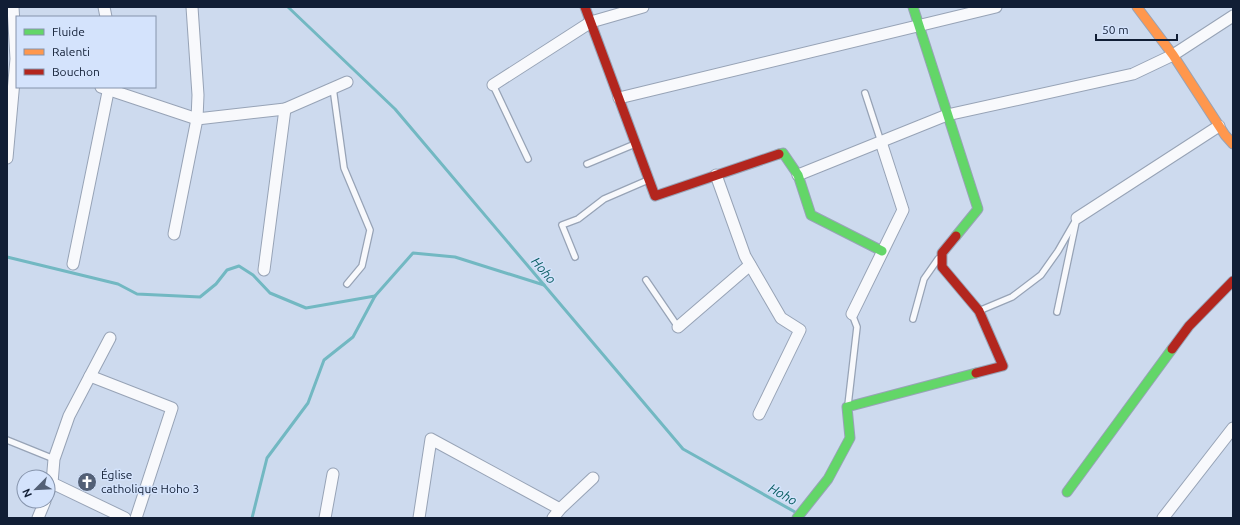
<svg xmlns="http://www.w3.org/2000/svg" width="1240" height="525" font-family="Ubuntu,sans-serif">
<style>
.lines{fill:none;stroke-linecap:round;stroke-linejoin:round}
.stream{stroke:#72b8c2;stroke-width:3}
.lane-casing{stroke:#97a3b6;stroke-width:8}
.street-casing{stroke:#97a3b6;stroke-width:13}
.fast-casing{stroke:#97a3b6;stroke-width:11}
.slow-casing{stroke:#97a3b6;stroke-width:11}
.jam-casing{stroke:#97a3b6;stroke-width:11}
.lane{stroke:#f8f9fc;stroke-width:5.5}
.street{stroke:#f8f9fc;stroke-width:11}
.fast{stroke:#63d668;stroke-width:9}
.slow{stroke:#ff974d;stroke-width:9}
.jam{stroke:#b3261e;stroke-width:9}
.labels{text-anchor:middle;stroke-width:3;stroke-linejoin:round;paint-order:stroke}
.poi-label{font-size:12px;fill:#111e35;stroke:#d4e3fc;text-anchor:start}
.water-label{font-size:13px;font-style:italic;fill:#095d61;stroke:#d4e3fc}
</style>
<rect width="100%" height="100%" fill="#cddaee"/>
<g class="lines">
<g class="stream">
<path d="M288,7L395,109L683,449L795,512"/>
<path d="M7,257L118,284L137,294L200,297L216,284L227,270L239,266L253,275L270,293L306,308L375,296"/>
<path d="M252,518L267,458L308,403L324,360L353,337L375,296L413,253L455,257L544,285"/>
</g>
<g class="lane-casing">
<g id="lane">
<path d="M493,85L528,159"/>
<path d="M333,88L344,168L370,230L362,266L347,284"/>
<path d="M865,93L881,142"/>
<path d="M587,164L635,144"/>
<path d="M575,257L562,225L578,219L604,199L648,180"/>
<path d="M646,280L678,327"/>
<path d="M981,310L1012,297L1041,275L1058,251L1077,218"/>
<path d="M1057,312L1076,222"/>
<path d="M913,319L924,279L938,259"/>
<path d="M848,405L857,327L852,314"/>
<path d="M7,440L54,459"/>
</g>
</g>
<g class="street-casing">
<g id="street">
<path d="M104,7L106,17"/>
<path d="M493,85L591,22L643,7"/>
<path d="M101,87L197,119L285,109L347,82"/>
<path d="M619,98L996,7"/>
<path d="M7,158L16,59L13,7"/>
<path d="M716,175L745,256L781,318L800,330L759,414"/>
<path d="M798,175L947,115L1133,74L1173,55L1233,16"/>
<path d="M1077,218L1219,126"/>
<path d="M174,234L197,119L198,95L192,7"/>
<path d="M73,264L109,87"/>
<path d="M264,270L285,109"/>
<path d="M852,314L903,210L881,142"/>
<path d="M678,327L750,265"/>
<path d="M90,376L172,408L136,518"/>
<path d="M52,483L125,518"/>
<path d="M48,493L52,483L54,459L69,416L110,338"/>
<path d="M38,518L45,501"/>
<path d="M325,518L333,474"/>
<path d="M419,518L431,439L560,509"/>
<path d="M553,518L560,509L593,478"/>
<path d="M1163,518L1233,428"/>
</g>
</g>
<g class="fast-casing">
<g id="fast">
<path d="M913,7L978,209L956,236"/>
<path d="M779,154L783,153L798,175L811,215L882,251"/>
<path d="M1067,492L1172,349"/>
<path d="M797,518L828,479L850,438L847,407L976,373"/>
</g>
</g>
<g class="slow-casing">
<path id="slow" d="M1137,7L1173,55L1225,135L1233,144"/>
</g>
<g class="jam-casing">
<g id="jam">
<path d="M585,7L655,196L779,154"/>
<path d="M956,236L942,253V267L979,311L1003,366L976,373"/>
<path d="M1172,349L1189,326L1233,281"/>
</g>
</g>
<use href="#lane" class="lane"/>
<use href="#street" class="street"/>
<use href="#fast" class="fast"/>
<use href="#slow" class="slow"/>
<use href="#jam" class="jam"/>
</g>
<defs>
<g id="church-disc" transform="scale(1)"><circle r="9.5" fill="#536076" stroke="#d4e3fc"/><path d="M-1.2-6h2.4v3.5h3.3v2.4h-3.3V6h-2.4V-.1h-3.3v-2.4h3.3Z" fill="#fff"/></g>
</defs>
<g fill-rule="evenodd">
<use href="#church-disc" x="87" y="482"/>
</g>
<g class="labels">
<g class="poi-label">
<text x="101" y="479">Église<tspan x="101" dy="14">catholique Hoho 3</tspan></text>
</g>
<g class="water-label">
<text transform="translate(544 270) rotate(50)" y="5">Hoho</text>
<text transform="translate(783 494) rotate(29)" y="5">Hoho</text>
</g>
</g>
<rect width="1240" height="525" fill="none" stroke="#111e35" stroke-width="16"/>
<rect x="16" y="16" width="140" height="72" fill="#d4e3fc" stroke="#8694ac"/>
<rect x="24" y="29" width="20" height="6" fill="#63d668" stroke="#8694ac"/>
<text x="52" y="36" font-size="12" fill="#111e35">Fluide</text>
<rect x="24" y="49" width="20" height="6" fill="#ff974d" stroke="#8694ac"/>
<text x="52" y="56" font-size="12" fill="#111e35">Ralenti</text>
<rect x="24" y="69" width="20" height="6" fill="#b3261e" stroke="#8694ac"/>
<text x="52" y="76" font-size="12" fill="#111e35">Bouchon</text>
<g transform="translate(36 489) rotate(246)"><circle r="19" fill="#d4e3fc" stroke="#8694ac"/>
<path d="M0-3L7 15L0 10L-7 15Z" fill="#536076"/>
<text y="-6" font-size="11" font-weight="bold" text-anchor="middle" fill="#111e35">N</text>
</g>
<path d="M1096 34v6h81v-6" fill="none" stroke="#111e35" stroke-width="2"/>
<text x="1102" y="34" font-size="12" fill="#111e35" stroke="#d4e3fc" stroke-width="3" paint-order="stroke">50 m</text>
</svg>
